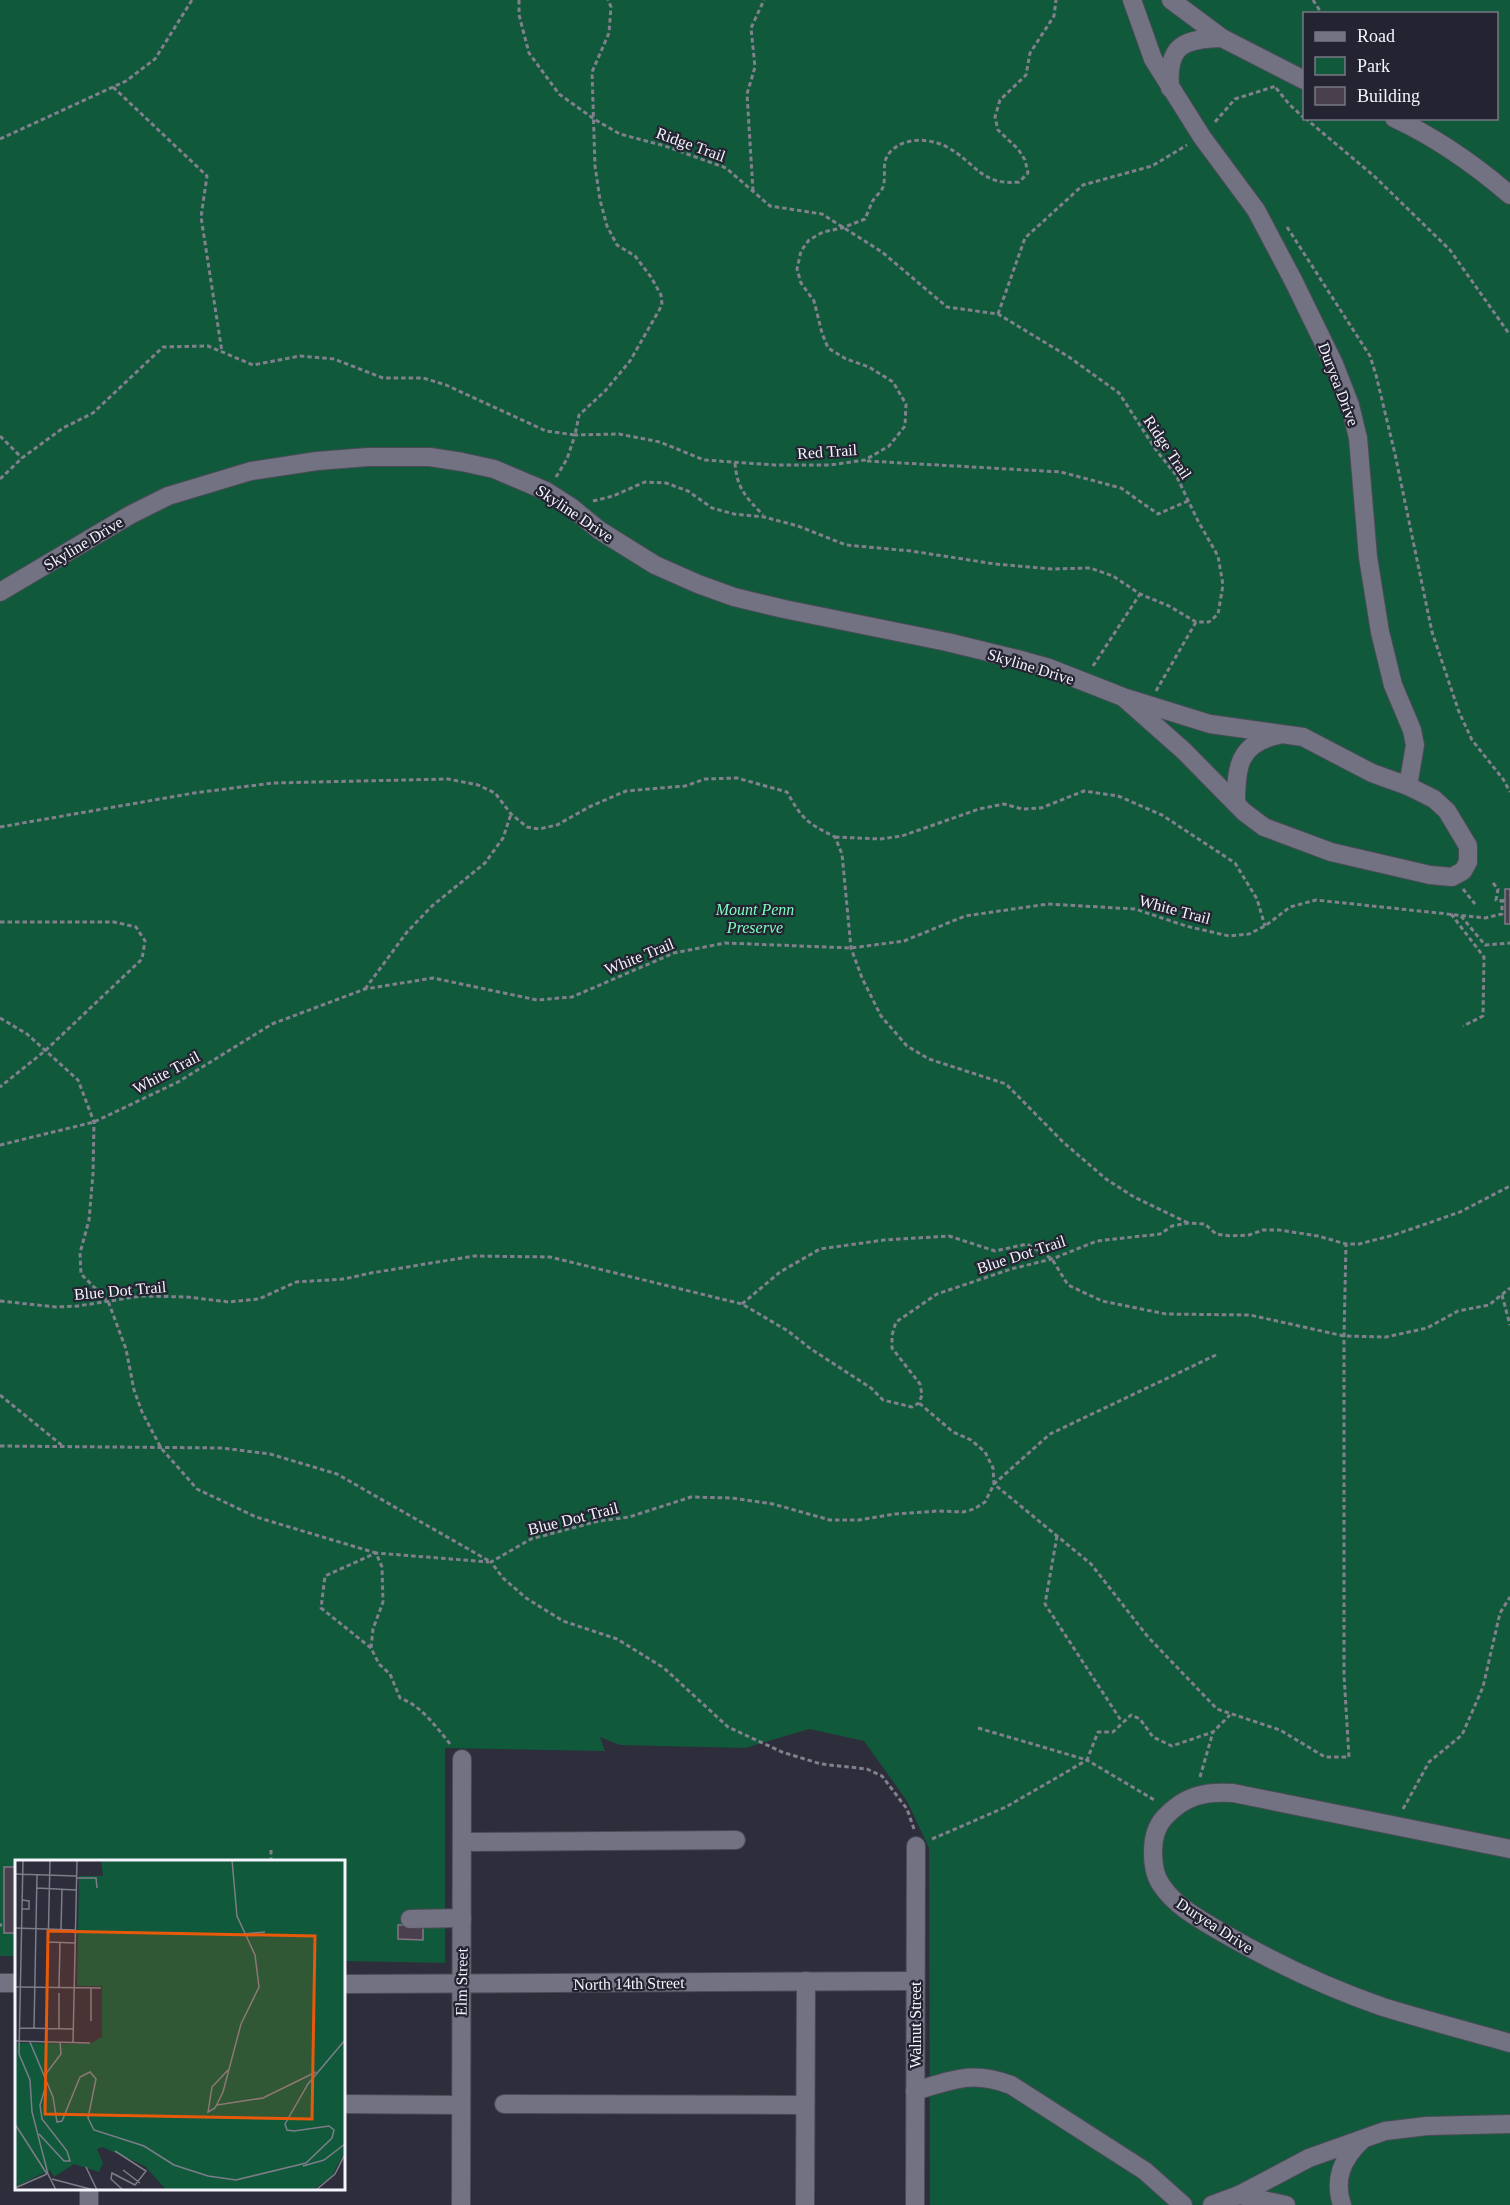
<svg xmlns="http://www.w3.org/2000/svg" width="1510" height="2205" font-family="Georgia,serif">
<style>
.green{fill:#10593b;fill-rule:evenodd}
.building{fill:#4a404d;stroke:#827786;stroke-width:1.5}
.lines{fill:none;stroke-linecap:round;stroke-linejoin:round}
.minor-casing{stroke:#4b4b57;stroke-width:20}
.path{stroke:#81808c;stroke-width:3;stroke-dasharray:4.5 3;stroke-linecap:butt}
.minor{stroke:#737283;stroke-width:18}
.labels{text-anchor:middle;stroke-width:4.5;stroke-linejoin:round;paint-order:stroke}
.street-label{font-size:16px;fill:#f4f4fd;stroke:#242331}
.park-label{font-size:16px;font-style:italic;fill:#7dfec1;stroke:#242331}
.inset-road{fill:none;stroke:#7d7d89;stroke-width:1.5}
.view{fill:#e8590c;fill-opacity:0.15;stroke:#e8590c;stroke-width:3}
.inset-edge{fill:none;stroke:#f4f4fd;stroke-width:3}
</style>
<rect width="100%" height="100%" fill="#2e2d3b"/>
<path class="green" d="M0,0H1510V2205H930L929,1848L907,1801L864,1741L809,1729L745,1748L620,1745L600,1737L605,1751L445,1748V1963L344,1961V1862H16V1956H0ZM1304,14H1496V118H1304Z"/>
<g class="building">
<rect x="1505" y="889" width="5" height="35"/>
<rect x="4" y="1867" width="12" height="66"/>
<path d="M398,1925H423V1940L398,1939Z"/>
</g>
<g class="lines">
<g class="minor-casing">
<g id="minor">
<path d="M1132,0L1153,59L1202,137L1256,210L1293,280L1334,364L1350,405L1358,438L1368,557L1380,632L1393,685L1412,730L1415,745L1408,786"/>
<path d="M1171,0L1222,38L1304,80"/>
<path d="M1170,88C1167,45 1183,39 1222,38"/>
<path d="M1394,118C1437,138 1474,164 1510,195"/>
<path d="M0,592L130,515L168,496L251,471L317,461L368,457H430L462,462L494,469L546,491L571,507L599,530L655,565L698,584L734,597L784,609L947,642L1017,659L1049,668L1123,697L1210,724L1303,737L1372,773L1408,786L1434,799L1447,811L1468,846V862L1463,871L1452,877L1430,875L1331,852L1264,827L1244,812L1184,751L1123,697"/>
<path d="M1236,803C1236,768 1238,743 1279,735"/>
<path d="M462,1842L736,1840"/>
<path d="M1510,1849L1233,1793C1204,1791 1184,1796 1164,1818C1156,1827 1153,1840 1153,1852C1153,1863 1155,1877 1162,1886C1176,1907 1201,1920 1223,1933C1273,1962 1328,1988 1383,2007C1425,2020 1468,2031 1510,2043"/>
<path d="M410,1919L462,1918"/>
<path d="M0,1983H16"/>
<path d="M344,1984L915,1981"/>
<path d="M915,2091C952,2080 972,2070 1011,2085L1145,2171L1183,2205"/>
<path d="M344,2104L460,2105"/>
<path d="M504,2104L805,2105"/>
<path d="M1239,2195L1286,2205"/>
<path d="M89,2205V2188"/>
<path d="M461,2205L462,1759"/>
<path d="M805,2205L806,1981"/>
<path d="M915,2205L916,1846"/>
<path d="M1212,2205L1239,2195L1309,2158L1385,2131L1427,2126L1510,2124"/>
<path d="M1342,2205C1333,2178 1343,2158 1362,2140"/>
</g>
</g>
<g class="path">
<path d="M519,0V15L529,53L559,94L594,119L620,134L665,146L726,168L770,206L822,214L882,252L947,307L998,314L1069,357L1119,393L1156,450L1176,475L1198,521L1218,556L1223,585L1218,614L1209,622H1196L1169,606L1140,594L1113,576L1090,568L1052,569L995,564L911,551L846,545L798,526L764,517L734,514L712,508L688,491L666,483L645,482L613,496L593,501"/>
<path d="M1313,0L1322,14"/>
<path d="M113,87L207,176L201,217L222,352"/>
<path d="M1276,88L1289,104L1304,118"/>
<path d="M1305,118L1374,176L1450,250L1510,335"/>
<path d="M1215,122L1235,99L1276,86"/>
<path d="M0,139L126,81L155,59L192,0"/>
<path d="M753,191L747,94L755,67L751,28L764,0"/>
<path d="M1287,227L1370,356L1376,375L1395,454L1432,632L1459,712L1472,740L1503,779L1510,792"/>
<path d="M998,314L1025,238L1083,185L1152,166L1187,145"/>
<path d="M0,436L22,458"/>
<path d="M867,461L1061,472L1121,488L1158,514L1188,501"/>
<path d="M735,463C737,489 746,497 763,515"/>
<path d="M556,477L567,459L575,435L619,434L660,442L704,460L775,465H830L865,460L889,446L905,426L906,404L893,382L869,367L846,359L828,348L822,333L814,301L801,283L797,269L801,251L809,240L823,232L842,228L865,219C867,214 870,207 872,202C875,197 881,192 883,187C887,175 880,162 891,151C905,137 930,138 947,147C975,162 981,186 1019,182L1028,173L1025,160L1018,149L998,130L995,117L1000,100L1026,75L1030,53L1054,16L1056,0"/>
<path d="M0,479L22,458L63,428L93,413L163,347L208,346L253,365L300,356L334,359L383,378H423L446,385L546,431L575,435L579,415L605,391L630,361L662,305L661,295L651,277L635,256L617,245L607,226L600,200L595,166L592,72L609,33L611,7L608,0"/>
<path d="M1093,666L1140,594"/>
<path d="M1156,691L1196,622"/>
<path d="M0,827L194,793L273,783L448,779L478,785L495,793L511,814L527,827L539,829L557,825L589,807L626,791L685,786L705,779L737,778L787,792C802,819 807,823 835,837L842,854L851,948L862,978L881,1016L907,1046L929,1059L1006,1084L1063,1142L1106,1179L1134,1197L1188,1223"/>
<path d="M835,837L880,839L902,836L979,809L1004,804L1022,809L1041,808L1084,791L1118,796L1162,815L1235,863L1257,899L1265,926"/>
<path d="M1493,883L1498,889L1496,900L1502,901"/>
<path d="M1463,889L1475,904"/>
<path d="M1451,914L1484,957L1483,1016L1463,1026"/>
<path d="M1461,916L1485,945L1510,943"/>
<path d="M0,922H114L136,927L145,941L142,959L46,1050L0,1087"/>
<path d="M365,989L407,932L432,906L485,863L503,838L511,814"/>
<path d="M0,1018L27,1034L78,1080L94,1122L93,1174L89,1220L80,1253L81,1274L108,1301L126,1349L134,1390L142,1412L161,1448L197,1489L256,1517L376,1553L382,1567L383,1602L373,1629L371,1648L379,1664L390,1674L400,1698C422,1706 436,1727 451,1745"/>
<path d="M0,1145L94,1122L178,1082L272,1024L365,989L433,978L537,1000L572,997L674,953L725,943L851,948L904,941L965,916L1048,904L1135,909L1186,926L1229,936L1249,934L1265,926L1290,907L1316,900L1485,918L1502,914V901L1505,900"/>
<path d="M1502,1295L1510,1325"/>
<path d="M0,1301L56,1307L78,1306L141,1296L187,1297L229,1302L259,1299L296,1282L344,1279L371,1273L474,1256L550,1257L742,1304L788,1331L811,1349L871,1388L883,1400L912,1407L919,1403L922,1395L920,1384L892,1348V1335L896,1322L937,1294L1011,1269L1052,1259L1097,1241L1160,1234L1172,1226L1188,1223L1205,1224L1216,1234L1230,1236L1249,1235L1263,1230H1279L1318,1236L1346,1244H1359L1394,1235L1460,1212L1510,1186"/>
<path d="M742,1304L780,1272L820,1249L884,1240L949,1236L995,1251L1027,1244L1052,1259L1068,1285L1102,1301L1166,1314L1250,1315L1344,1336L1386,1337L1427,1328L1458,1311L1489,1305L1510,1288"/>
<path d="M1216,1355L1050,1434L994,1484L1091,1564L1148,1637L1217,1709L1280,1730L1325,1757H1349L1344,1675V1336L1346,1244"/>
<path d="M0,1395L64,1447"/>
<path d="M0,1446L222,1448L270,1454L337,1474L491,1562"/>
<path d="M1057,1536L1045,1604L1122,1722"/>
<path d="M371,1648L321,1608L325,1576L376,1553L489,1562"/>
<path d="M978,1728L1087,1760L1098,1732H1113L1131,1715L1140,1719L1153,1737L1172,1746L1213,1732L1230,1715"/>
<path d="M1200,1777L1213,1732"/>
<path d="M1403,1809L1429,1762L1462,1735L1483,1687L1500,1613L1510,1597"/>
<path d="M914,1829L907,1809L882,1776L867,1769L821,1764L782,1752L728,1727L664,1668L617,1639L563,1621L526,1598L503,1578L491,1562L531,1539L599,1521L629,1517L691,1497L732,1498L773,1504L830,1520H859L895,1514L938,1511L963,1512L974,1509L985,1502L994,1484L993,1468L985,1452L971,1440L953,1432L919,1403"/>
<path d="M932,1839L1006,1807L1087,1760L1156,1801"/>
<path d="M271,1862V1847"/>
<path d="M0,1925H2"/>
</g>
<use href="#minor" class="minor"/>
</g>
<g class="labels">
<g class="street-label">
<text transform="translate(691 144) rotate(20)" y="6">Ridge Trail</text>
<text transform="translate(1339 384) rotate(69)" y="6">Duryea Drive</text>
<text transform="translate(1168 447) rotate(56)" y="6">Ridge Trail</text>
<text transform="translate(827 451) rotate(-4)" y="6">Red Trail</text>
<text transform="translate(575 513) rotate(34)" y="6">Skyline Drive</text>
<text transform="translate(83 543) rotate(-31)" y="6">Skyline Drive</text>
<text transform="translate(1031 666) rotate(17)" y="6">Skyline Drive</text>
<text transform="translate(1175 909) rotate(15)" y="6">White Trail</text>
<text transform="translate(639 956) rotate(-22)" y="6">White Trail</text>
<text transform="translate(166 1072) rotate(-28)" y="6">White Trail</text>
<text transform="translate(1021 1254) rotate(-18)" y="6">Blue Dot Trail</text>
<text transform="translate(120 1290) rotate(-5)" y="6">Blue Dot Trail</text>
<text transform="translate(573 1518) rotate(-14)" y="6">Blue Dot Trail</text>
<text transform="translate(1215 1925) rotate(33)" y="6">Duryea Drive</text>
<text transform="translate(461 1982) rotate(-89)" y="6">Elm Street</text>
<text transform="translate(629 1983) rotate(-1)" y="6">North 14th Street</text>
<text transform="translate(915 2025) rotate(-90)" y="6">Walnut Street</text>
</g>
<g class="park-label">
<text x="755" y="915">Mount Penn<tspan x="755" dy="18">Preserve</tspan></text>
</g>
</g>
<g transform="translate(15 1860)">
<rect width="330" height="330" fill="#2e2d3b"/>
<path d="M86,0H330V291L317,316L298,330H151L130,306L87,287L82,289L88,303L84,312L59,304L39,317L35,310L0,327V183L74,184L87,177V126H62L64,16H88Z" fill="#10593b"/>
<path class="inset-road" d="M8,0L4,194L15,220L17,252L33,314L41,330M0,14L61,16M61,18H81L82,28M22,28L61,30M7,49H14V41L7,40M0,68L60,70M46,69L47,29M228,74L250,72M33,82L60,83M0,127L86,128M44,127L45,82M76,161V128M4,168L59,169M19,169L22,15M44,169V133M0,181L75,183M15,182L38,237L42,262L47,261L65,217L75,212L81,219L73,258L79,270L129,286L159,305L193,316L221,320L291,303L317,278L319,270L314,266L279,271L272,270L270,264L293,224L330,180M31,182L35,0M58,183L62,0M213,210L197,227L193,252L200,248L208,232L226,164L244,127L240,95L222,56L217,0M30,215L46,194L45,182M202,245L248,238L301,212M0,264L32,314M24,274L49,301H55L52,291L27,259L25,245L32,222M100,291L131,311L120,325L97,313L96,319L108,330M288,306L309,300L330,284M71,307L82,330M108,310L125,323M37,319L79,330M0,328L32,314M301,330L320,314L330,294"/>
<path class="view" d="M33,71L300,76L297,259L30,254Z"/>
<rect width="330" height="330" class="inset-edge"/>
</g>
<rect x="1303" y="12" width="195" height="108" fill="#242331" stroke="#777783" stroke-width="1.5"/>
<rect x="1315" y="32" width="30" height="9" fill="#737283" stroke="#777783" stroke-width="1.5"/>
<text x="1357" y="42" font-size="18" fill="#f4f4fd">Road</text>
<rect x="1315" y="57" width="30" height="18" fill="#10593b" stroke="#777783" stroke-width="1.5"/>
<text x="1357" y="72" font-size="18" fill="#f4f4fd">Park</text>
<rect x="1315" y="87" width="30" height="18" fill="#4a404d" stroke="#777783" stroke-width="1.5"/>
<text x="1357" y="102" font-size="18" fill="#f4f4fd">Building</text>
</svg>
